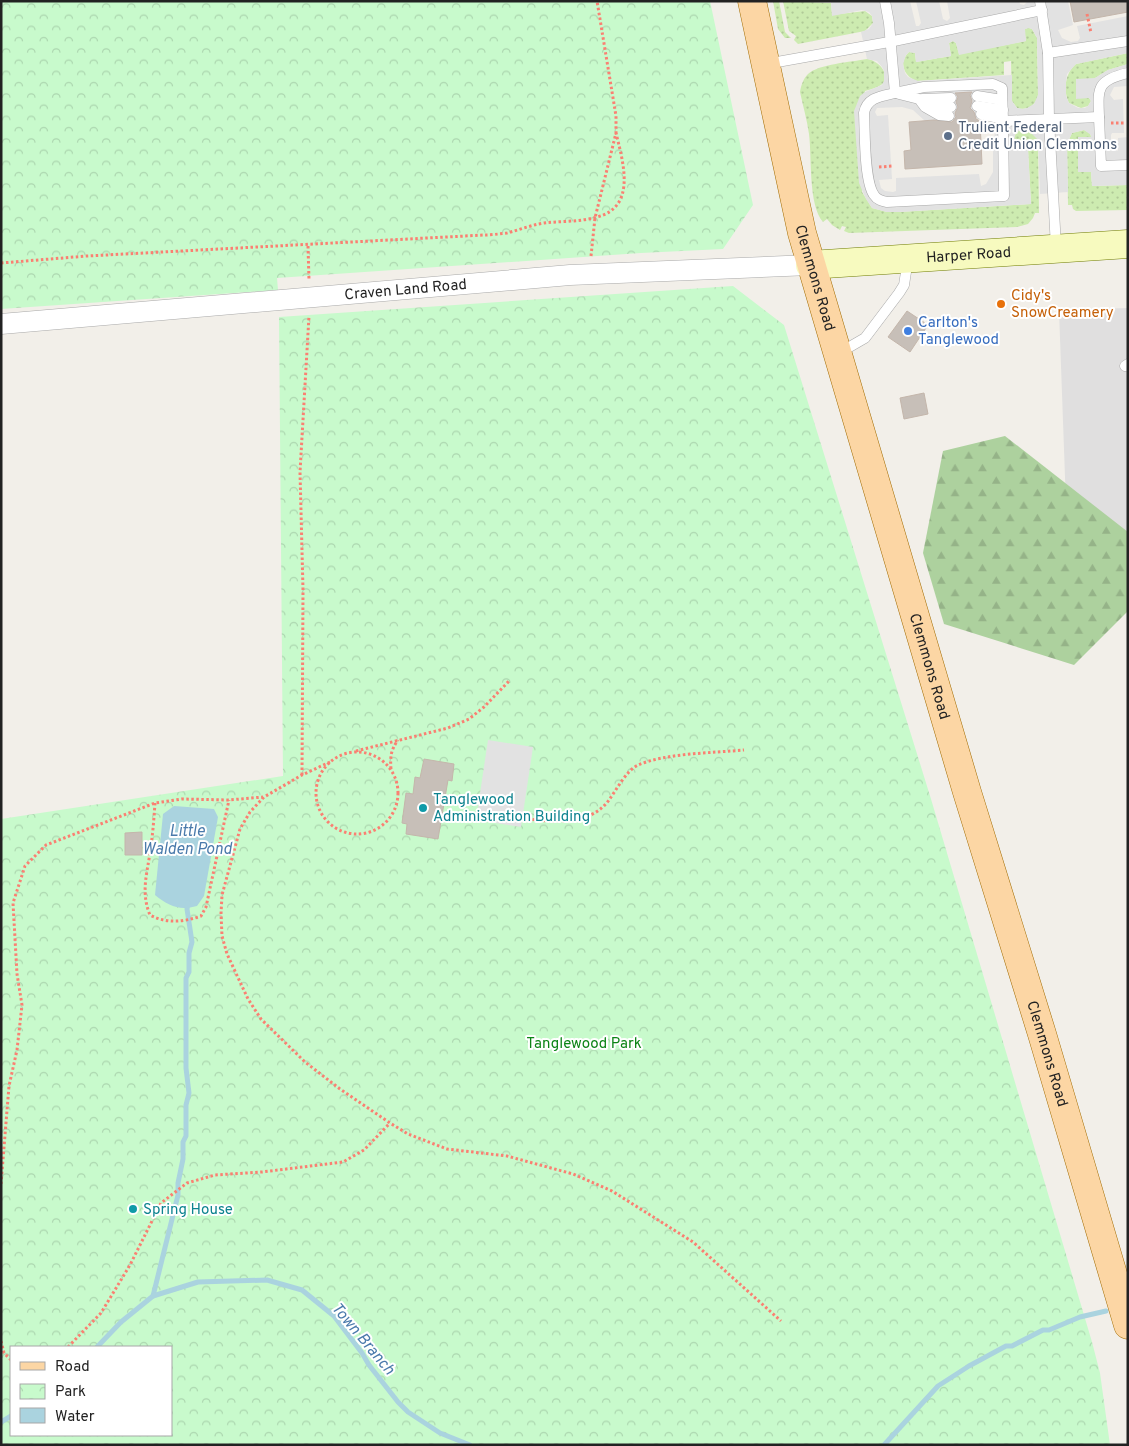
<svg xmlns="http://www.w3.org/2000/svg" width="1129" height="1446" font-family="Overpass,sans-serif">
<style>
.residential{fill:#e0dfdf}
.grass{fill:url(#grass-dots)}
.forest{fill:url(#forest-firs)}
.park{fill:url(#park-crowns);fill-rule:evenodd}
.parking{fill:#e2e2e2;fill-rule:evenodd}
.water{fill:#aad3df}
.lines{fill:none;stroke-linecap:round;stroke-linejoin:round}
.stream{stroke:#aad3df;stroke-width:5}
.building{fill:#c7bfb8;stroke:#c4b6ab}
.lane-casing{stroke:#a9a9a9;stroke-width:11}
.street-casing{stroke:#a9a9a9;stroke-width:21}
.secondary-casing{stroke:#707d05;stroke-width:29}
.primary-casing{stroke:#a06b00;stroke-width:29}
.path{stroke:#fa8072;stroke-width:3;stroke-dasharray:2.5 2.5;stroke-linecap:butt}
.lane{stroke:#fff;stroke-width:10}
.street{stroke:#fff;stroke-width:20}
.secondary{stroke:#f7fabf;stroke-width:28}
.primary{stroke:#fcd6a4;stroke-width:28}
.service-dot{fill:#5c6f8a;stroke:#fff;stroke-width:2}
.food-dot{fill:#e8710a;stroke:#fff;stroke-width:2}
.shop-dot{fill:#3f7fe0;stroke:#fff;stroke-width:2}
.culture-dot{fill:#0f9aa8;stroke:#fff;stroke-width:2}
.labels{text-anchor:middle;stroke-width:4;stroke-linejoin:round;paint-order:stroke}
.service-label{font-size:15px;fill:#4e5e75;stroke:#fff;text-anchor:start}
.street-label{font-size:15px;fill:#222;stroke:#fff}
.food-label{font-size:15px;fill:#c56008;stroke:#fff;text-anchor:start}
.shop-label{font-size:15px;fill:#366cbe;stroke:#fff;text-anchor:start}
.culture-label{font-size:15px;fill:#0d838f;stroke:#fff;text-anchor:start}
.park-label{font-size:15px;fill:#0c8416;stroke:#fff}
.water-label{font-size:16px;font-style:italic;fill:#4a7aab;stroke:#fff}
</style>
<defs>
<pattern id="grass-dots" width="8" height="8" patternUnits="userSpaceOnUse" patternTransform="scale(1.25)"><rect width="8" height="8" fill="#cdebb0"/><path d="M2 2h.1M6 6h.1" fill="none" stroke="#b0c997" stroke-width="1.8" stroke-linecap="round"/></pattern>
<pattern id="forest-firs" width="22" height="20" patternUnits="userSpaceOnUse" patternTransform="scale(1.25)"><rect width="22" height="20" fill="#add19e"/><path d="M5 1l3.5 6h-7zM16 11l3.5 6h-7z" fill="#95b388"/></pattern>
<pattern id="park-crowns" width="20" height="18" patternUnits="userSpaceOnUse" patternTransform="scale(1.25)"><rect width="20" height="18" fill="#c8facc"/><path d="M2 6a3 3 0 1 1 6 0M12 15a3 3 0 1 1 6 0" fill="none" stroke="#acd6af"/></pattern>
</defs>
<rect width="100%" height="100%" fill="#f2efe9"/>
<path class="residential" d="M1128,308V531L1067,532L1059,310Z"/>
<g class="grass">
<path d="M773,1H779L785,32L791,38H785L778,29Z"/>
<path d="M783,1L831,3L832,15L865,11L872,16L873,23L865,31L798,44L794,40L796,36L789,31Z"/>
<path d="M1029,28L1032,29L1037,38L1038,95C1036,106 1027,111 1017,108L1012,101L1011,61L1004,62V75L917,81C904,77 898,62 909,52L915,53L916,62L951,56L949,43L953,41L956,43L959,54L1026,41L1024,29Z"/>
<path d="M1128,53V64L1108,70L1095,78L1089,98L1091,101L1088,106L1081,108L1069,103C1063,90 1065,73 1076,64Z"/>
<path d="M867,59C879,60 893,77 881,85C876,88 869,90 865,91L862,192L872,208L887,212H899L1031,204L1028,149H1014V138L1017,131C1026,128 1034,131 1038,140L1039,213H1035L1033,218L1028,224L1017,227L849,233L844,231L846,227L842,226L840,230L832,225L827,219L823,222C808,205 812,157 809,134C807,120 803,106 800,92C801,86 803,79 808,74C819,64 851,62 867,59Z"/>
<path d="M1084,130L1090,133L1091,137L1078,138L1091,172L1092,186L1128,185V210L1076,211L1073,209L1072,205H1068L1067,144L1072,133Z"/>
</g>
<path class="forest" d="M1005,436L1128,532V611L1074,665L944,624L923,553L943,451Z"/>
<g class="park">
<path d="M1,1H710L753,205L723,249L641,253L277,278L278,290L1,309Z"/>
<path d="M733,286L784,325L931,799L1092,1342L1100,1373L1110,1445H1V819L283,776L279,317ZM11,1347H171V1435H11Z"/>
</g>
<g class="parking">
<path d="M831,1H910L916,26H919L921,23L916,1H939L943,19L947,21L950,18L947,1H1019L1020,4L1024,5L1028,1H1068L1073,25L1058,30L1062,38L1071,42L1078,41L1080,38L1077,26L1128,16V53L1076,64L1067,74L1066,82V96L1069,103L1078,108H1085L1088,106L1091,101L1089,98L1076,99V79L1095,78L1108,70L1128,64V86L1114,87L1110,95L1114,100L1123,99L1124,133H1112L1111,135V142L1112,147L1118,151V138L1128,137V185L1092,186L1091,172H1078V137H1091V135L1084,130L1072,133L1067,144L1068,192L1040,194L1038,140L1030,132L1021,130L1015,133L1014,149H1028L1031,204L899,212H887L872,208L866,199L859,183L854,111L860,96L865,92L882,85L884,81V71L882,67L877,61L867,59L861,32L869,29L873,23L872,16L869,12L862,10L832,16ZM1029,28L1032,29L1037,38L1038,95L1034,104L1027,108L1023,109L1017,108L1012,101V75L918,81L908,77L905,73L903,64L906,55L909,52L915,53L916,62L951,56L949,43L953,41L956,43L959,55L1026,41L1025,29ZM902,107L913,110L925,121L980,118L994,122L996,126L993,145V172L986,184L981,186L979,174L896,178V191L893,192L885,191L881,188L879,180L892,179L888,115L877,116L875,112L877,108Z"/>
<path d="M488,740L533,747L521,827L476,820Z"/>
</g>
<path class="water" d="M174,806L214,809L218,817L204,896L197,906C179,911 169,906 155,895L163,814Z"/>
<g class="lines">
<g class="stream">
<path d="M153,1296L178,1195V1183L183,1159V1142L186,1136V1105L189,1093L186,1068V978L189,972V953L192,942L187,909L188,903"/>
<path d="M97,1347L121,1322L153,1296L198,1282L267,1280L302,1290L334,1316L362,1353L369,1365L398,1402L408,1412L440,1433L470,1445"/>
<path d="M1,1422L11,1416"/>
<path d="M884,1445L938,1386L969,1366L1006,1346H1012L1043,1330H1049L1080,1317L1106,1311"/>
</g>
</g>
<g class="building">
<path d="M1070,1H1128V12L1074,22Z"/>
<path d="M972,92L970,95L972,101L970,108L974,112L976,119L980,121L982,164L905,169L904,151L911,150L909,122L934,120L952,122L956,117L955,113L958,107L956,102L958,97L955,93Z"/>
<path d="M907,311L928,325L910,352L888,337Z"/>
<path d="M924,393L928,414L904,419L900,398Z"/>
<path d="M424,759L454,764L452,781L448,780L438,839L406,834L407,824L402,823L406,793L413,794L415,777L420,778Z"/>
<path d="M142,832V855H125V833Z"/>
</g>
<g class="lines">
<g class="lane-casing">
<g id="lane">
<path d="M885,1L889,23L895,93C882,96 867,97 864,113C865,131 864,181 874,195C877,200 882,201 887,202L1004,196L1003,121L1099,117L1101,166L1128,165"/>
<path d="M1040,1L1048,53L1049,120L1056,247"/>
<path d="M1048,53L1128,41"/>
<path d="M766,64L889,42L1042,10"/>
<path d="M895,93L924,87L993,84L1002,88L1003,121"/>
<path d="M899,94L919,99L925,107L939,115L949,116"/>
<path d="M977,96L1002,100"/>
<path d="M922,99L951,98"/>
<path d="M929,103L937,108L951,107"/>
<path d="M977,106L1003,110"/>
<path d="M981,114L1003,119"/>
<path d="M1099,117C1098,89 1096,80 1128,73"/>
<path d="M839,353L865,338L899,293L904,285L908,259"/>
<path d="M1125,366L1128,364"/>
</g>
</g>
<g class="street-casing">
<g id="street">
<path id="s1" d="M1,324L570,275L810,265"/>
</g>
</g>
<g class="secondary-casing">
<g id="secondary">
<path id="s2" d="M810,265L1128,244"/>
</g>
</g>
<g class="primary-casing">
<g id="primary">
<path id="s3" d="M752,1L802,233L967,792L1042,1034L1128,1325"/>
</g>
</g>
<g class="path">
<path d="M1087,14L1091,33"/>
<path d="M1111,123H1125"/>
<path d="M879,167L893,166"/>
<path d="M308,246L309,280"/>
<path d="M591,256L595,218L616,133V116L597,1"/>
<path d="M1,263L87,256L484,235C491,235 499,234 507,233C519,230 531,225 544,223C561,221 580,222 597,217C637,207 623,162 616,133"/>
<path d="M356,751L448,728L469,719L484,707L510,680"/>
<circle cx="357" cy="793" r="41"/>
<path d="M330,762L302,775L264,797L250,812L240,829L222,895L221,914L222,936L227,954L248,999L261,1019L305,1062L340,1089L390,1123L408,1134L447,1149L507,1156L573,1174L612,1191L693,1242L781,1321"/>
<path d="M391,769C390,756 391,750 398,740"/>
<path d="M302,775L303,590L300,472L309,316"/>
<path d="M155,803C154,817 153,832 151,846C148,871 140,891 150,915C167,924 184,922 201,916L206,907L229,800"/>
<path d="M498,814C532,819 585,833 609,800C617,789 626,771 638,765C666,753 713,753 744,750"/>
<path d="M1,1184L9,1086L17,1050L22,1005L17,974L13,903L25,866L46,845L155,803L182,799L229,800L263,797"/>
<path d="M1,1341L4,1353L11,1360"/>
<path d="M68,1347L101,1313L130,1265L161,1203L187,1183L215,1175L262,1172L343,1162L364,1150L390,1123"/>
</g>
<use href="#lane" class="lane"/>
<use href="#street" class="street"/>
<use href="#secondary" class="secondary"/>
<use href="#primary" class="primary"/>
</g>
<circle class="service-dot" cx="948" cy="136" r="5"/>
<circle class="food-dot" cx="1001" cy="304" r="5"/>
<circle class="shop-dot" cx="908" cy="331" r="5"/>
<g class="culture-dot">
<circle cx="423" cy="808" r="5"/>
<circle cx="133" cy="1209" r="5"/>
</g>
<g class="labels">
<g class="service-label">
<text x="958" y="132">Trulient Federal<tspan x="958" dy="17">Credit Union Clemmons</tspan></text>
</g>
<g class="street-label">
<text dy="5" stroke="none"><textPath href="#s2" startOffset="159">Harper Road</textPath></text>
<text dy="5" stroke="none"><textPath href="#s3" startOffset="284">Clemmons Road</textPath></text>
<text dy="5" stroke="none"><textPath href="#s1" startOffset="406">Craven Land Road</textPath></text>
<text dy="5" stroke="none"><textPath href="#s3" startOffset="689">Clemmons Road</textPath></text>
<text dy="5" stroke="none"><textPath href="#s3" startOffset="1094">Clemmons Road</textPath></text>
</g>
<g class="food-label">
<text x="1011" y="300">Cidy's<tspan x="1011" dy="17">SnowCreamery</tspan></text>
</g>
<g class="shop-label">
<text x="918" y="327">Carlton's<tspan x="918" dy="17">Tanglewood</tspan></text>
</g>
<g class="culture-label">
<text x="433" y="804">Tanglewood<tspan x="433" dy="17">Administration Building</tspan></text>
<text x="143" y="1214">Spring House</text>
</g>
<g class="park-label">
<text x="584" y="1048">Tanglewood Park</text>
</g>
<g class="water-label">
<text x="187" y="836">Little<tspan x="187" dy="18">Walden Pond</tspan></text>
<text transform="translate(364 1338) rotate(50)" y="6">Town Branch</text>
</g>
</g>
<rect width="1129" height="1446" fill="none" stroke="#222222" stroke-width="5"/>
<rect x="10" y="1346" width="162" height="90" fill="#ffffff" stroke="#a7a7a7"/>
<rect x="20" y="1362" width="25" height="8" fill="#fcd6a4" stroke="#a7a7a7"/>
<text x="55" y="1371" font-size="15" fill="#222222">Road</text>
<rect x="20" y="1384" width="25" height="15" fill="url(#park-crowns)" stroke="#a7a7a7"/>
<text x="55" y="1396" font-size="15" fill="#222222">Park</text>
<rect x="20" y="1408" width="25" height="15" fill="#aad3df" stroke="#a7a7a7"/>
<text x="55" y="1421" font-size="15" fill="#222222">Water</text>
</svg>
